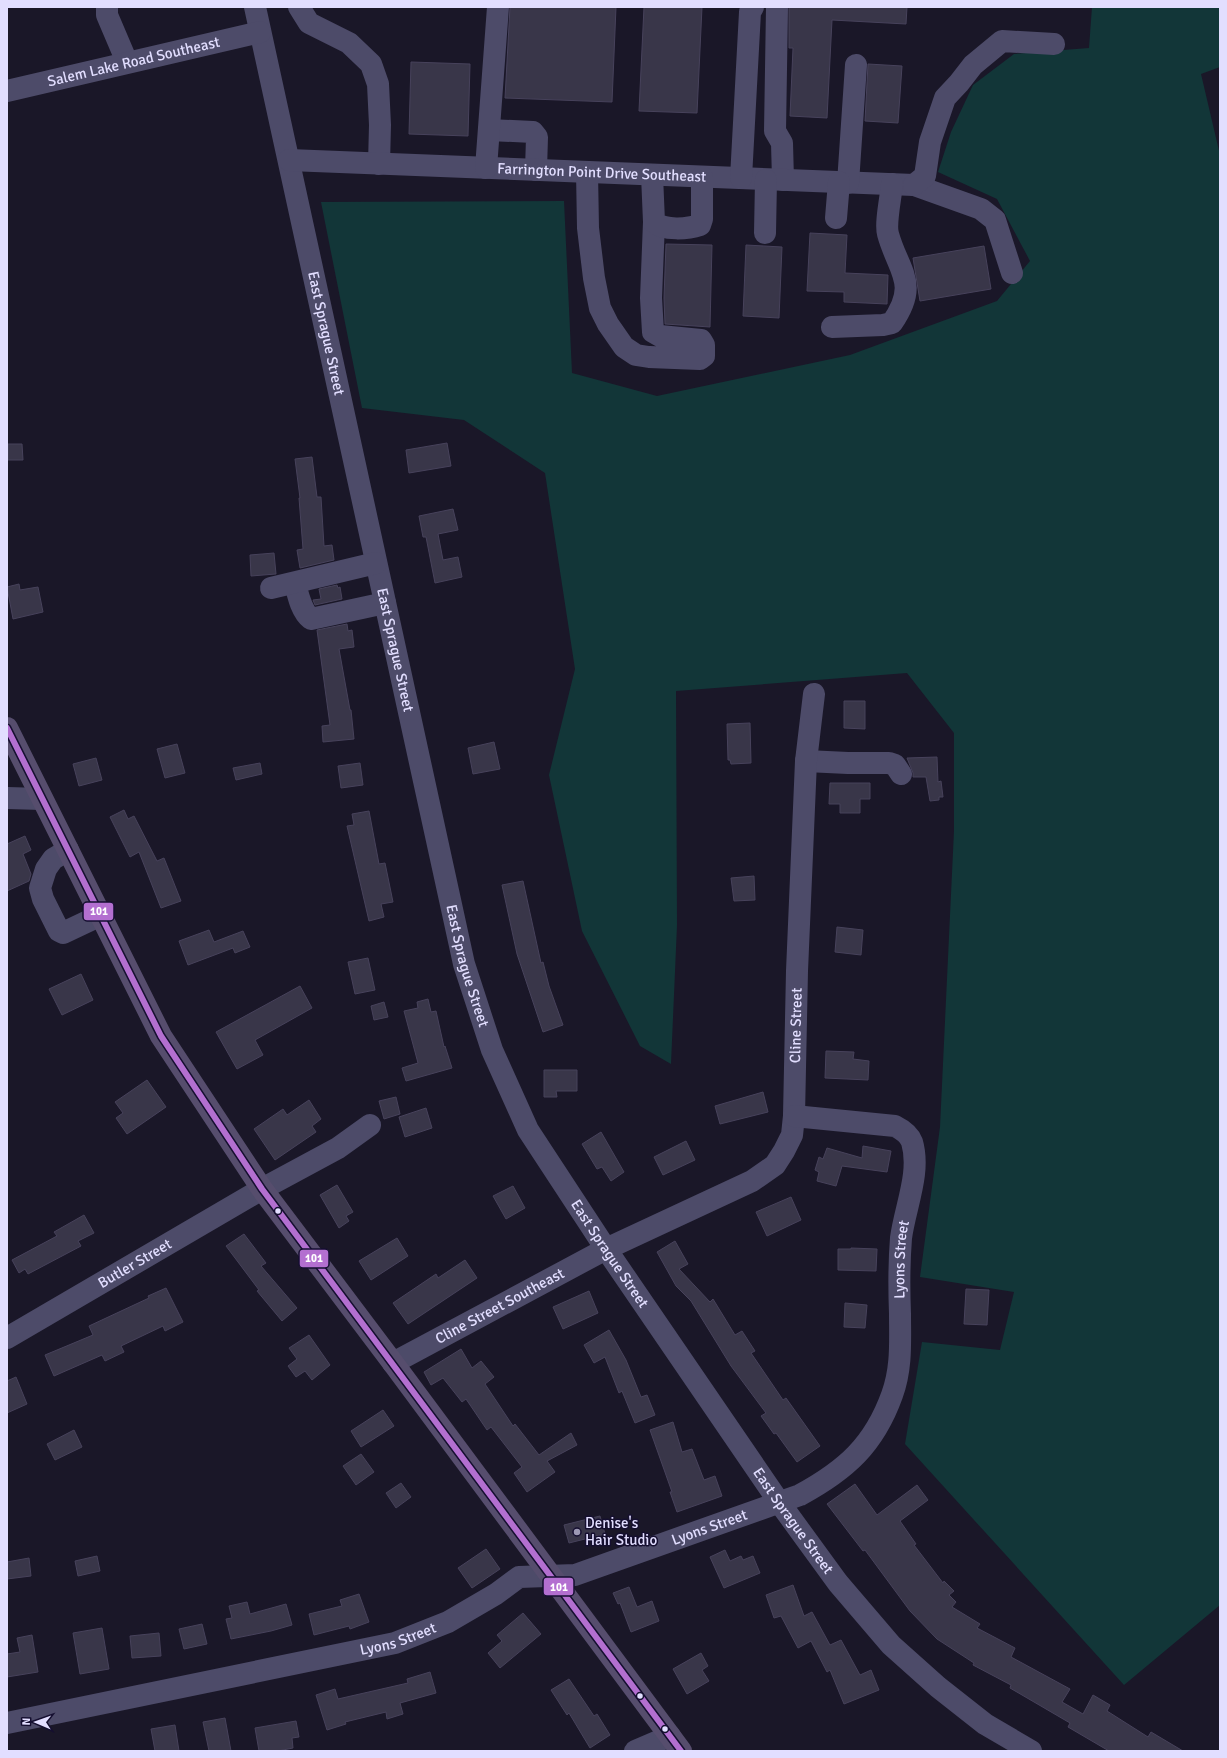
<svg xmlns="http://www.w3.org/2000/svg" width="1227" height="1758" font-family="Signika,sans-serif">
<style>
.green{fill:#123638}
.building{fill:#393649;stroke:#47425b}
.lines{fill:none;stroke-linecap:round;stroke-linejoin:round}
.minor{stroke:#4d4b69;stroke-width:22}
.major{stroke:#564d6d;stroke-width:22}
.bus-1-casing{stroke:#150f30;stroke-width:9}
.bus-1{stroke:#b36fd0;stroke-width:6}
.bus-dot{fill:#e2deff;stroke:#150f30;stroke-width:1.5}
.poi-dot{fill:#9c98b4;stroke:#150f30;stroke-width:1.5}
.labels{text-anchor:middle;stroke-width:3;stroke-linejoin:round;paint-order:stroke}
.street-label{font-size:15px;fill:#e2deff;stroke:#150f30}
.poi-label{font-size:15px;fill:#e2deff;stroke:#150f30;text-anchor:start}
.line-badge{stroke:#150f30;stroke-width:1.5}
.badge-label{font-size:11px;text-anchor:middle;font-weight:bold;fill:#fff}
</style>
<rect width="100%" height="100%" fill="#1a1728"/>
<path class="green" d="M1092,7H1220V67L1201,74L1220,155V1605L1124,1685L905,1444L922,1342L1000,1350L1014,1292L920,1277L940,1127L954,831V733L907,673L676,691L677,925L671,1064L640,1046L582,931L549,775L575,669L545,473L464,420L362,408L321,202L564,201L572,373L657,396L850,355L997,301L1030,261L997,199L938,172L951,132L973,85L1014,54L1089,48Z"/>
<g class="building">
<path d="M510,7H616L612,102L505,98Z"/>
<path d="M644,7H702L697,113L639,111Z"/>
<path d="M789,7H907L906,24L832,20L827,118L790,116L793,48H789Z"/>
<path d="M411,62L470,64L468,136L409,134Z"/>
<path d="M868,64L902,66L898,123L865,121Z"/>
<path d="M810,233L847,235L845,273L888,275L887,304L844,302V292L807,291Z"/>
<path d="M666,244L712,245L710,327L665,324L664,298Z"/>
<path d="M746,245L782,247L779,318L743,316Z"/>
<path d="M984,246L991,289L920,301L913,258Z"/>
<path d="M447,443L451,466L409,473L406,450Z"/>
<path d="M8,444H22L23,460H8Z"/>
<path d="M312,457L317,497H321L324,546L332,545L334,560L300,568L297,550L303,549L299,498H300L295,459Z"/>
<path d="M453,509L458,530L438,534L443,560L458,557L462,577L435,583L426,537H423L419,516Z"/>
<path d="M274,553L276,574L251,576L250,555Z"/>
<path d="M19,584L20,590L38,587L43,612L13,619L7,587Z"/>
<path d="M337,585L338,588L340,587L342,599L315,605L313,600L321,599L319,589Z"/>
<path d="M347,624L348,631L352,630L354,647L339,649L350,710H351L354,739L323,742L322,726L330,725L317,630Z"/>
<path d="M844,701H865V729L844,728Z"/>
<path d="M750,723L751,763L731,764L730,760H728L727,724Z"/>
<path d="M494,742L500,769L473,774L468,748Z"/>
<path d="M177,744L185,773L165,778L157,749Z"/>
<path d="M937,757L938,782L941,781L943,797H939V800L930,801L926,777H913V773L907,758Z"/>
<path d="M96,758L102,780L79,786L73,764Z"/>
<path d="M260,763L262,774L236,780L233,768Z"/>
<path d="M360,763L363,785L341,788L338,766Z"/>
<path d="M830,783H870V799H860V813H840V804H829Z"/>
<path d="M124,810L128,819L134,816L157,861L164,858L181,901L161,908L139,852L130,857L110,817Z"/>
<path d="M369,811L379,864L385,863L393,902L381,904L384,917L369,921L347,826L354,825L352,814Z"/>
<path d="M25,836L31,850L23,854L31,874L29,881L7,891V844Z"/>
<path d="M754,876L755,900L734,901L731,878Z"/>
<path d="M523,881L541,963L543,962L549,986L563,1025L543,1032L517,954L502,885Z"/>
<path d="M837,927L863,930L861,955L835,952Z"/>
<path d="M209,930L214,942L243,931L250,947L235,953L233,948L188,965L179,941Z"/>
<path d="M368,958L375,990L355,994L348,962Z"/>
<path d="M81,974L93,1000L62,1015L49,989Z"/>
<path d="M300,986L312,1008L255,1040L263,1055L237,1069L216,1032Z"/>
<path d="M428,999L431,1012L436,1011L444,1047L445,1046L452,1068L406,1081L402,1068L418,1063L404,1011L418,1008L417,1002Z"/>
<path d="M384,1002L388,1017L374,1020L371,1006Z"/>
<path d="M826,1051L854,1052L853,1059L869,1061L868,1080L825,1078Z"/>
<path d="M544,1070H577V1091H556L557,1097H544Z"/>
<path d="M147,1080L166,1107L127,1134L116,1118L123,1113L115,1102Z"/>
<path d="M763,1092L768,1112L720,1124L715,1106Z"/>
<path d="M396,1097L400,1114L384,1119L379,1101Z"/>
<path d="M309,1100L321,1119L312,1126L316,1132L275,1160L254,1129L283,1109L287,1115Z"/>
<path d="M426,1108L432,1128L405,1137L399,1117Z"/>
<path d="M601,1132L624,1172L611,1181L602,1167L597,1169L582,1144Z"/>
<path d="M686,1141L695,1160L663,1175L654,1157Z"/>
<path d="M863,1146L891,1151L887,1172L842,1166L836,1186L817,1181L819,1172L815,1170L819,1157L823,1159L827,1148L862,1158Z"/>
<path d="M337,1185L353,1212L346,1216L349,1221L339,1228L320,1195Z"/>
<path d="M513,1186L525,1208L506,1219L493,1196Z"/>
<path d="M791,1197L801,1220L767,1236L756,1212Z"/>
<path d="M84,1215L94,1233L78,1241L81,1246L28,1274L25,1269L19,1273L12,1260L57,1236L54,1232Z"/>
<path d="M244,1234L266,1263L261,1266L297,1308L282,1321L257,1291L259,1290L226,1246Z"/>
<path d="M397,1238L408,1256L371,1280L359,1261Z"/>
<path d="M675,1241L688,1264L679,1269L710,1302L713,1299L735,1335L742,1331L755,1351L751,1353L783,1400L786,1398L820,1446L797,1462L776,1433L774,1434L761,1416L766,1413L731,1366L691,1301L676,1286L657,1252Z"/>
<path d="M851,1248L877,1249L876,1271L838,1270V1249H851Z"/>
<path d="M465,1260L477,1278L408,1324L393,1303L436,1274L438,1278Z"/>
<path d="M166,1288L183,1322L165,1331L163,1326L121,1346L124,1352L105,1361L102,1355L54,1376L45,1355L93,1335L89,1326L149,1298L148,1296Z"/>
<path d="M966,1289L989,1290L987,1325L964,1324Z"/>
<path d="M589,1291L598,1313L563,1329L553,1307Z"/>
<path d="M845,1303L867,1305L865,1328L844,1327Z"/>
<path d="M609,1330L626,1360L641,1397L647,1395L655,1415L635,1423L622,1391L619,1393L605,1357L594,1363L584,1345Z"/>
<path d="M309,1335L330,1365L312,1380L305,1371L296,1377L288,1366L297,1359L289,1348Z"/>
<path d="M461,1349L472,1368L481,1361L494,1377L485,1384L513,1426L515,1424L539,1455L571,1433L577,1445L547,1461L555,1472L527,1492L514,1473L522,1467L491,1427L487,1430L466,1399L462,1402L443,1378L431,1385L424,1372Z"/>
<path d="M16,1377L27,1404L7,1413V1381Z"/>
<path d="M383,1410L394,1426L361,1447L351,1431Z"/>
<path d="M673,1422L682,1452L692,1449L704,1480L715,1476L722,1496L677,1512L670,1492H672L650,1430Z"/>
<path d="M74,1430L82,1447L55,1460L47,1444Z"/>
<path d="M361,1454L374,1472L356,1485L343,1466Z"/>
<path d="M401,1483L411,1497L396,1508L386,1493Z"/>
<path d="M855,1484L877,1515L917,1485L928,1500L900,1521L916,1544L914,1545L943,1583L944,1581L954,1591L949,1595L956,1602L952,1607L980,1624L977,1628L1015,1648L1011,1657L1070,1689L1062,1702L1083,1714L1093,1695L1110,1705L1107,1711L1148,1737L1151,1732L1183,1751H1109L1068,1727L1070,1723L1010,1688L1011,1685L973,1665L974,1663L937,1639L910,1611L865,1550L863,1551L827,1504Z"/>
<path d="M600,1516L605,1534L569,1543L564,1525Z"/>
<path d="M486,1549L500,1569L472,1588L458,1568Z"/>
<path d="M725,1550L730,1561L741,1556L743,1560L753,1556L760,1573L724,1588L710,1557Z"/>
<path d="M97,1556L100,1571L78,1576L75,1561Z"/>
<path d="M29,1558L31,1576L7,1579V1562Z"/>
<path d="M793,1585L804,1616L812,1612L830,1645L841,1640L860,1675L871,1670L879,1690L844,1704L830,1670L827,1672L811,1641L798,1648L781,1616L774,1618L766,1595Z"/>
<path d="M629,1587L637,1607L652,1601L659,1621L631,1632L620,1603L618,1604L613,1593Z"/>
<path d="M359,1594L369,1622L350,1629L349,1626L314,1635L309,1614L342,1606L340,1600Z"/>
<path d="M247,1602L250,1614L286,1604L292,1625L271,1631L231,1639L226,1619L232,1618L229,1606Z"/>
<path d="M523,1613L541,1634L500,1668L488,1653L502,1641L497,1635Z"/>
<path d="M202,1624L207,1644L184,1649L179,1629Z"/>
<path d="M102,1628L109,1669L80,1674L73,1633Z"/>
<path d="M159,1633L161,1656L132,1658L130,1636Z"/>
<path d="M32,1635L38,1672L7,1677V1654L20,1652L17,1638Z"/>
<path d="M701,1653L708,1666L702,1670L709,1681L687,1694L673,1669Z"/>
<path d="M430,1672L436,1693L400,1703L403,1714L387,1719L386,1712L345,1722L346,1724L327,1730L316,1695L335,1689L338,1699L408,1683L407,1679Z"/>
<path d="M569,1679L594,1716L597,1714L610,1735L590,1748L569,1713L567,1715L551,1690Z"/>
<path d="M225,1718L231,1751H209L203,1722Z"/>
<path d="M296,1721L299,1737L292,1738L293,1748L278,1751H259L255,1728Z"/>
<path d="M175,1725L179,1751H155L151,1729Z"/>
</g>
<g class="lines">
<g class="minor">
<path d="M107,7V15L127,62"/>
<path id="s1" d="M255,7L464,964L492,1050L528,1130L606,1249L779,1502L838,1583L891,1645L938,1687L985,1724L1031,1751"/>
<path d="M299,7L309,23L349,43L371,64L378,84L380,125L379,164"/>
<path d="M777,7L775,131L782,143L783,180"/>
<path id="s2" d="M7,91L260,32"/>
<path d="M489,130L533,132L537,137L536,170"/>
<path id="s3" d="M289,160L914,185L981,209L995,220L1012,273"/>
<path d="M486,168L498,7"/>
<path d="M587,172L588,228L594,278L600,308L608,324L624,347L636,355L649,357L700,359L704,356V345L701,340L660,336L653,332L651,298L654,222"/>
<path d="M652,175L654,222C664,231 688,229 700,225L702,219V177"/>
<path d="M741,178L750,12L753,7"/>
<path d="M848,183L856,65"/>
<path d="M914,185L925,176L930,142L945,98L959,83L973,65L1002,41L1054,44"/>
<path d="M836,218L839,182"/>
<path d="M765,233L766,180"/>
<path d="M832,327L883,325L892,323C920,283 898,271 888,234C885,224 891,196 892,184"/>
<path d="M295,583C298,595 301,611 311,619L385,603"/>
<path d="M271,588L376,563"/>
<path d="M806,761L848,763H889L895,765L901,774"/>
<path d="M7,798L42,799"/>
<path d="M68,850L53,859L46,869L40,888L43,899L59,931L63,933L101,915"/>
<path id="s4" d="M7,1338L262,1189L338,1148L370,1125"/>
<path id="s5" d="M393,1363L606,1249L752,1181L775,1165L784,1151L792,1135L794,1116L797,971L806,761L814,694"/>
<path id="s6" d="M7,1723L395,1643L448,1622L496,1594L519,1577L575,1575L800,1495C846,1470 874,1445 892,1395C902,1368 900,1341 900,1314C899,1288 899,1263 901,1238C905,1207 921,1173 912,1142C909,1134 901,1129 895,1126L794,1116"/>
<path d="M635,1751L670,1736"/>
</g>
<path class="major" d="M7,728L161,1036L262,1189L393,1363L681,1751"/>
<g class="bus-1-casing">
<path id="bus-1" d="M7,728L161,1036L262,1189L681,1751"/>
</g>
<use href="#bus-1" class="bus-1"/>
</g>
<g class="bus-dot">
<circle cx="278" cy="1211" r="3.5"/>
<circle cx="640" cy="1696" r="3.5"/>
<circle cx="665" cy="1729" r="3.5"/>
</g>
<circle class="poi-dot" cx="577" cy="1532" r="4"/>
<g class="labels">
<g class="street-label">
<text dy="5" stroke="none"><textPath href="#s2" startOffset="130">Salem Lake Road Southeast</textPath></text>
<text dy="5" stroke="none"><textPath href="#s3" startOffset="313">Farrington Point Drive Southeast</textPath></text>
<text dy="5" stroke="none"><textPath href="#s1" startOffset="334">East Sprague Street</textPath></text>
<text dy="5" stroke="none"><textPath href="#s1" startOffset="658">East Sprague Street</textPath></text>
<text dy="5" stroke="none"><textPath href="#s1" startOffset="982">East Sprague Street</textPath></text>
<text dy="5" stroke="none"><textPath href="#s5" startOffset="575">Cline Street</textPath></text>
<text dy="5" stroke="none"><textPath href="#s1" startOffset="1306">East Sprague Street</textPath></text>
<text dy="5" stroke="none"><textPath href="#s6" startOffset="1108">Lyons Street</textPath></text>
<text dy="5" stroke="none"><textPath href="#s4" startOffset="148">Butler Street</textPath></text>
<text dy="5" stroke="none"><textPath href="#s5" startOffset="121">Cline Street Southeast</textPath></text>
<text dy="5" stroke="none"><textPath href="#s1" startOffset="1630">East Sprague Street</textPath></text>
<text dy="5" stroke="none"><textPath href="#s6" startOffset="736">Lyons Street</textPath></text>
<text dy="5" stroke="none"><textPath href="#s6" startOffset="400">Lyons Street</textPath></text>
</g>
<g class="poi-label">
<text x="585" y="1528">Denise's<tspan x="585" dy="17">Hair Studio</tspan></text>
</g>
</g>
<g class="line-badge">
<rect x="83" y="902" width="31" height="19" rx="4" fill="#b36fd0"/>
<rect x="299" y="1249" width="30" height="19" rx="4" fill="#b36fd0"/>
<rect x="543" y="1577" width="31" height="19" rx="4" fill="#b36fd0"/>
</g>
<g class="badge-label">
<text x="99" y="915">101</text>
<text x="314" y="1262">101</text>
<text x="559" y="1591">101</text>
</g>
<rect width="1227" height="1758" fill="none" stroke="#e2deff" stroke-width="16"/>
<g transform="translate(36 1722) rotate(272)" stroke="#150f30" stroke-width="3" paint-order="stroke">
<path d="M0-3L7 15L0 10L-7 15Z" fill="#e2deff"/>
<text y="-6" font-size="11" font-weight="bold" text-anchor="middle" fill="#e2deff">N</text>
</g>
</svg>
